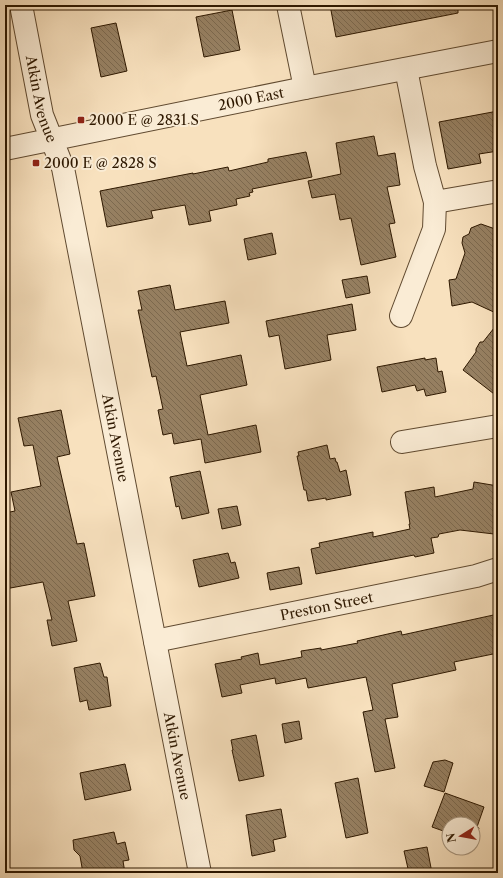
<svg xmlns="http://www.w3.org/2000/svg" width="503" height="878" font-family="'Libre Caslon Text',serif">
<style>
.building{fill:url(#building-back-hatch);stroke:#2e1800}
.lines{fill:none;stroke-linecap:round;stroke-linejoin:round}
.minor-casing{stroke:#604a30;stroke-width:24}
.minor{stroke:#faecd5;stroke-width:22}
.poi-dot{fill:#8f2418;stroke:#faecd5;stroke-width:1.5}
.labels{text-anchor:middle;stroke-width:4;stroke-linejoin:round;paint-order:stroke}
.street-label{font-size:14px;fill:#2e1800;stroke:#faecd5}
.poi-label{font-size:14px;fill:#2e1800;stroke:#faecd5;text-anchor:start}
</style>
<defs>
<pattern id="building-back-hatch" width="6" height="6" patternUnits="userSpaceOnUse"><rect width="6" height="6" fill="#978163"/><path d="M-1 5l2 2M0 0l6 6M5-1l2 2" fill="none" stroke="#7c694f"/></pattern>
</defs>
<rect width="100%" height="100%" fill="#f8e1be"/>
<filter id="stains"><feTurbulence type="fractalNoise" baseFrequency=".005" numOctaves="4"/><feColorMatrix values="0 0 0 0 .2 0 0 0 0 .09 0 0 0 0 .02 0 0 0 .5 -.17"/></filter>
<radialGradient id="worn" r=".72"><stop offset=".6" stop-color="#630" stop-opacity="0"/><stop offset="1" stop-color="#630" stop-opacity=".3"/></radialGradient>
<g class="building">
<path d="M330,5H458V13L336,37Z"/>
<path d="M232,10L240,50L204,57L196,17Z"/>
<path d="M116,23L127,71L101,77L91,28Z"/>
<path d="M498,111V151L479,154L481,163L448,169L439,122Z"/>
<path d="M374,136L378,156L395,153L400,185L387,187L395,223L389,224L396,257L361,265L351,218L340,220L335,194L312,198L308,181L341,174L336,143Z"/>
<path d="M306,152L312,177L252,189L253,192L249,193L250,196L236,199L237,205L209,211L211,221L189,225L185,205L151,211L153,218L107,227L100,191L193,173V174L228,167L229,171L268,162V159Z"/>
<path d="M481,224L498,230V314L472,302L452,306L449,280L456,279L465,253L462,243L463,237L469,234L471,228Z"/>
<path d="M272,233L276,254L248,260L244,239Z"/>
<path d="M367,276L370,293L346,298L342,280Z"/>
<path d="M170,285L175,310L225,301L229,323L180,332L187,366L241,355L247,385L200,395L208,435L256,425L261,452L205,463L201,439L174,444L172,433L163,435L158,410L163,409L156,376L152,377L142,329L138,310H142L138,291Z"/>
<path d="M352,304L356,330L327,335L331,360L285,369L279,335L269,337L266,321Z"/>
<path d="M498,323V397L463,370L476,352V349L480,342H483Z"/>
<path d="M425,358V360L436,358L438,372L442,371L446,392L426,396L424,389L417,391L415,385L382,392L377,367Z"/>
<path d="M61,410L70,454L57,457L77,544L84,543L95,596L68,601L77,641L52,646L47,620H52L43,582L5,589V513L15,511L11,492L41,486L33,445L24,446L18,418Z"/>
<path d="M327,445L330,459L335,458L336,462H337L340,472L346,470L351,495L326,500V498L308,501L306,490H304L297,456H299L298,452Z"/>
<path d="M200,471L209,513L182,519L179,506L176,507L170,477Z"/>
<path d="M474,482L498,486V528H494V534L460,530L439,534L438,537L431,538L434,553L415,557L414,555L316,574L311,549L320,547L319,543L373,532V537L410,529L409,524H410L405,492L434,487L435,497L473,489Z"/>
<path d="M237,506L241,525L222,529L218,509Z"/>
<path d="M228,553L231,563L235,562L239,578L199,587L193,560Z"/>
<path d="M299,567L302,584L270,590L267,573Z"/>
<path d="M498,614V653L454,662L456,670L392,684L398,717L385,719L395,768L375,772L363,712L373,710L366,677L308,688L306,678L276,684L275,678L240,685L242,693L222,697L215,664L242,659L241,657L258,653L260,665L302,657L301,651L321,648V650L358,643L357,641L401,631L402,635Z"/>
<path d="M100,663L104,677H107L111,706L89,710L87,700L80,702L74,668Z"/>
<path d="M299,721L302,739L285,743L282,724Z"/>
<path d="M256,735L264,776L239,781L232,750H233L231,740Z"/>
<path d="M445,760L453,763L444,792L424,786L433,762Z"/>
<path d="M125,764L131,790L85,800L80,773Z"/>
<path d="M358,778L368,833L346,838L335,783Z"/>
<path d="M445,793L484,807L477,827L479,828L474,843L473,842V824H449V833L432,827Z"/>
<path d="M281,809L286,837L273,840L275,851L252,856L246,815Z"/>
<path d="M114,832L117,844L125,842L129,860L123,861L125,873H83L80,856L74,850L73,840Z"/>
<path d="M427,847L432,873H409L404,851Z"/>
</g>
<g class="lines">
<g class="minor-casing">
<g id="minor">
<path id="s1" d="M21,5L42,115L63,168L200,873"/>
<path d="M288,5L305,88"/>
<path id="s2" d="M5,149L305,88L498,51"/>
<path d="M435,202L493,192H498"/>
<path d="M401,316L434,229L435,202L425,166L406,69"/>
<path d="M402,442L498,426"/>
<path id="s3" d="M155,641L476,576L498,569"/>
</g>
</g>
<use href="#minor" class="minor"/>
</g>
<g class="poi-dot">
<rect x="77" y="116" width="8" height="8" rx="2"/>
<rect x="32" y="159" width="8" height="8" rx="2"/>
</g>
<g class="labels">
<g class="street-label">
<text dy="5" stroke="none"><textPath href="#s1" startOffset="96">Atkin Avenue</textPath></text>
<text dy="5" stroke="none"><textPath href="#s2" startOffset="251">2000 East</textPath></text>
<text dy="5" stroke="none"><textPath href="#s1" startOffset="444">Atkin Avenue</textPath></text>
<text dy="5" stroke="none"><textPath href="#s3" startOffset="175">Preston Street</textPath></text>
<text dy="5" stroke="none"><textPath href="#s1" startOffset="768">Atkin Avenue</textPath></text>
</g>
<g class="poi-label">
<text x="89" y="125">2000 E @ 2831 S</text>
<text x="44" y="168">2000 E @ 2828 S</text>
</g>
</g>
<rect width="503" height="878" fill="none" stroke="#f8e1be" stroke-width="20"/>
<rect x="6" y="6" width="491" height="866" fill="none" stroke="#2e1800" stroke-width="2"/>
<rect x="10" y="10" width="483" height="858" fill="none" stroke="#2e1800"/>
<g transform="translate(461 836) rotate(259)"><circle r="19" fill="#faecd5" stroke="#a89780"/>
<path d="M0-3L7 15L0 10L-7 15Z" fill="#8f2418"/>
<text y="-6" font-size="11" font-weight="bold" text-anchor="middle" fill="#2e1800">N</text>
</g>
<rect width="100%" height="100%" filter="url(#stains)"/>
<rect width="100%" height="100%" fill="url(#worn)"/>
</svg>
